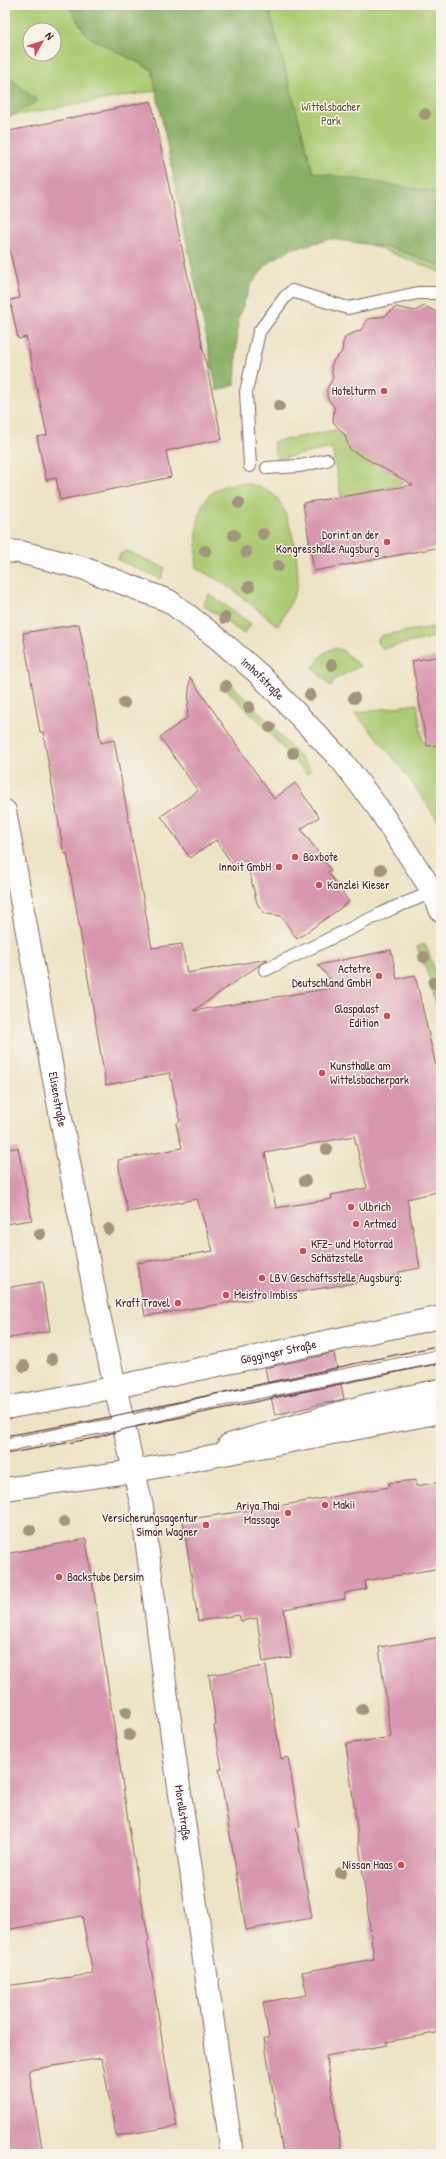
<svg xmlns="http://www.w3.org/2000/svg" width="446" height="2159" font-family="'Patrick Hand',sans-serif">
<style>
.green{fill:#accb73;stroke:#7b754f;fill-rule:evenodd}
.forest{fill:#89af65;stroke:#6a6748}
.building{fill:#d897ae;fill-rule:evenodd}
.lines{fill:none;stroke-linecap:round;stroke-linejoin:round}
.service-casing{stroke:#836461;stroke-width:14}
.minor-casing{stroke:#836461;stroke-width:24}
.secondary-casing{stroke:#836461;stroke-width:24}
.service{stroke:#fff;stroke-width:12}
.minor{stroke:#fff;stroke-width:22}
.secondary{stroke:#fff;stroke-width:22}
.tram{stroke:#4a1f2b;stroke-width:1}
.tree{fill:#a3947c}
.poi-dot{fill:#d1495b;stroke:#f7f3e8;stroke-width:1.5}
.labels{text-anchor:middle;stroke-width:3;stroke-linejoin:round;paint-order:stroke}
.park-label{font-size:12px;fill:#675341;stroke:#f7f3e8}
.poi-label{font-size:12px;fill:#4a1f2b;stroke:#f7f3e8;text-anchor:start}
.street-label{font-size:12px;fill:#4a1f2b;stroke:#f7f3e8}
</style>
<rect width="100%" height="100%" fill="#f7f3e8"/>
<filter id="ink" filterUnits="userSpaceOnUse"><feTurbulence type="fractalNoise" baseFrequency=".025" numOctaves="2"/><feDisplacementMap in="SourceGraphic" scale="8" xChannelSelector="R" yChannelSelector="G"/><feConvolveMatrix kernelMatrix="1 2 1 2 8 2 1 2 1" color-interpolation-filters="sRGB"/></filter>
<filter id="wash" filterUnits="userSpaceOnUse"><feTurbulence type="fractalNoise" baseFrequency=".012" numOctaves="4" result="noise"/><feDisplacementMap in="SourceGraphic" scale="16" xChannelSelector="R" yChannelSelector="G"/><feGaussianBlur stdDeviation="0.9" result="paint"/><feColorMatrix in="noise" values="0 0 0 0 0 0 0 0 0 0 0 0 0 0 0 0 0 1.4 0 .05"/><feComposite in="paint" operator="in"/></filter>
<g filter="url(#wash)">
<rect width="100%" height="100%" fill="#ede3c5"/>
<g class="green">
<path d="M5,5H441V272L219,187L182,86L5,117ZM30,30H54V54H30Z"/>
<path d="M336,430L375,463L404,472L401,485L341,497L332,448L276,459L273,442Z"/>
<path d="M241,483C253,485 263,486 273,494C290,508 301,566 297,587C293,600 284,614 278,626L227,585L196,568C198,529 190,486 241,483Z"/>
<path d="M126,551L165,568L161,579L118,560L120,554Z"/>
<path d="M209,594L251,624L244,634L203,605Z"/>
<path d="M433,627L435,637L384,648L381,647L377,643L378,639L383,635Z"/>
<path d="M334,648L342,650L360,666L335,679L331,687L313,668L324,653Z"/>
<path d="M227,680L249,701L311,770L306,774L260,722L222,685Z"/>
<path d="M417,704L423,743L441,740V825C415,786 387,746 354,713Z"/>
<path d="M425,944L441,986V1027L431,982L417,947Z"/>
</g>
<g class="forest">
<path d="M68,5H268L313,172L441,193V266L392,248L331,239L291,249L268,263L251,285L238,318L235,385L217,391L152,70L87,36Z"/>
<path d="M5,74L38,101L5,119Z"/>
</g>
<g id="blocks">
<g class="building">
<path d="M151,101L222,439L166,451L171,477L60,500L56,478L46,480L37,437L47,435L26,337L18,339L10,300L20,298L5,228V132Z"/>
<path d="M424,306L441,314V547L314,571L303,503L413,485L349,449L345,435L333,422L334,407L327,397V389L333,378L331,366L334,360L342,352L343,342L346,336L361,330L368,319L385,316L396,307L415,311Z"/>
<path d="M79,624L101,743L114,740L152,948L182,944L187,973L268,959L193,1011L337,987L318,965L391,950L397,979L415,975L441,1088V1191L407,1199L420,1268L399,1272V1275L367,1281L145,1316L137,1263L213,1251L197,1199L128,1212L122,1187L118,1160L182,1148L176,1124L180,1121L170,1073L106,1085L67,853L64,854L43,732H40L23,633ZM354,1136L367,1188L331,1195L332,1199L276,1208L265,1153Z"/>
<path d="M441,656V745L427,746L412,661Z"/>
<path d="M190,677L274,799L295,783L319,817L301,829L331,870L328,872L349,902L297,939L281,916L267,914L261,910L257,903L246,859L234,867L216,840L190,858L161,816L198,791L160,737L187,718Z"/>
<path d="M18,1148L32,1220L5,1224V1149Z"/>
<path d="M42,1282L50,1331L5,1339V1288Z"/>
<path d="M334,1353L337,1369L268,1383L265,1368Z"/>
<path d="M341,1384L344,1399L275,1415L271,1397Z"/>
<path d="M416,1480V1486L441,1482V1568L365,1581L366,1589L345,1593V1599L284,1609L291,1657L263,1662L257,1618L241,1621L239,1615L198,1621L183,1520L272,1507L389,1487L388,1483Z"/>
<path d="M86,1539L133,1853L149,1942H147L164,2053L177,2126L116,2136L102,2058L29,2070L43,2154H5V1986L93,1974L82,1916L5,1930V1554Z"/>
<path d="M441,1637V2032L386,2042L387,2045L326,2056L342,2154H283L264,2038H269L263,2002L307,1995L302,1972L374,1959L346,1744L391,1737L379,1647Z"/>
<path d="M266,1666L281,1759L288,1757L300,1827L296,1828L312,1918L246,1930L219,1769H222L214,1726L216,1725L209,1675Z"/>
</g>
</g>
</g>
<g filter="url(#ink)">
<use href="#blocks" fill-opacity="0" stroke="#836461" stroke-width="1"/>
<g class="lines">
<g class="service-casing">
<g id="service">
<path d="M250,466L246,392L259,332L285,297L292,291L348,308L418,293H441"/>
<path d="M267,468L300,466L327,460"/>
<path d="M265,970L393,908L433,892"/>
<path d="M5,1445L123,1423L210,1402L441,1356"/>
</g>
</g>
<g class="minor-casing">
<g id="minor">
<path id="s1" d="M5,551L20,552L83,568L169,601L216,637L260,675L343,762L378,808L433,892L441,911"/>
<path id="s2" d="M5,811L69,1162L100,1319L142,1507L175,1759L232,2154"/>
<path d="M229,1445L364,1406L441,1390"/>
</g>
</g>
<g class="secondary-casing">
<g id="secondary">
<path id="s3" d="M5,1408L83,1394L441,1317"/>
<path d="M5,1489L135,1471L441,1412"/>
</g>
</g>
<use href="#service" class="service"/>
<use href="#minor" class="minor"/>
<use href="#secondary" class="secondary"/>
<g class="tram">
<path d="M5,1436L90,1421L441,1345"/>
<path d="M5,1454L95,1438L125,1429L441,1363"/>
</g>
</g>
<g class="tree">
<circle cx="425" cy="114" r="6"/>
<circle cx="279" cy="406" r="6"/>
<circle cx="239" cy="503" r="6"/>
<circle cx="263" cy="534" r="6"/>
<circle cx="234" cy="535" r="6"/>
<circle cx="205" cy="551" r="6"/>
<circle cx="246" cy="552" r="6"/>
<circle cx="278" cy="566" r="6"/>
<circle cx="249" cy="587" r="6"/>
<circle cx="225" cy="618" r="6"/>
<circle cx="332" cy="665" r="6"/>
<circle cx="226" cy="686" r="6"/>
<circle cx="310" cy="695" r="6"/>
<circle cx="354" cy="698" r="6"/>
<circle cx="124" cy="703" r="6"/>
<circle cx="249" cy="707" r="6"/>
<circle cx="270" cy="727" r="6"/>
<circle cx="293" cy="753" r="6"/>
<circle cx="381" cy="870" r="6"/>
<circle cx="424" cy="957" r="6"/>
<circle cx="434" cy="983" r="6"/>
<circle cx="327" cy="1149" r="6"/>
<circle cx="305" cy="1181" r="6"/>
<circle cx="109" cy="1229" r="6"/>
<circle cx="40" cy="1234" r="6"/>
<circle cx="52" cy="1359" r="6"/>
<circle cx="24" cy="1366" r="6"/>
<circle cx="64" cy="1522" r="6"/>
<circle cx="30" cy="1530" r="6"/>
<circle cx="362" cy="1709" r="6"/>
<circle cx="126" cy="1712" r="6"/>
<circle cx="129" cy="1735" r="6"/>
<circle cx="341" cy="1873" r="6"/>
</g>
</g>
<g class="poi-dot">
<circle cx="384" cy="391" r="4"/>
<circle cx="387" cy="542" r="4"/>
<circle cx="295" cy="857" r="4"/>
<circle cx="279" cy="867" r="4"/>
<circle cx="319" cy="885" r="4"/>
<circle cx="379" cy="976" r="4"/>
<circle cx="387" cy="1016" r="4"/>
<circle cx="322" cy="1073" r="4"/>
<circle cx="351" cy="1207" r="4"/>
<circle cx="356" cy="1224" r="4"/>
<circle cx="303" cy="1251" r="4"/>
<circle cx="262" cy="1278" r="4"/>
<circle cx="226" cy="1295" r="4"/>
<circle cx="178" cy="1303" r="4"/>
<circle cx="325" cy="1505" r="4"/>
<circle cx="288" cy="1513" r="4"/>
<circle cx="206" cy="1525" r="4"/>
<circle cx="59" cy="1577" r="4"/>
<circle cx="401" cy="1865" r="4"/>
</g>
<g class="labels">
<g class="park-label">
<text x="331" y="111">Wittelsbacher<tspan x="331" dy="14">Park</tspan></text>
</g>
<g class="poi-label">
<text x="376" y="395" text-anchor="end">Hotelturm</text>
<text x="379" y="539" text-anchor="end">Dorint an der<tspan x="379" dy="14">Kongresshalle Augsburg</tspan></text>
<text x="303" y="861">Boxbote</text>
<text x="271" y="871" text-anchor="end">Innoit GmbH</text>
<text x="327" y="889">Kanzlei Kieser</text>
<text x="371" y="973" text-anchor="end">Actetre<tspan x="371" dy="14">Deutschland GmbH</tspan></text>
<text x="379" y="1013" text-anchor="end">Glaspalast<tspan x="379" dy="14">Edition</tspan></text>
<text x="330" y="1070">Kunsthalle am<tspan x="330" dy="14">Wittelsbacherpark</tspan></text>
<text x="359" y="1211">Ulbrich</text>
<text x="364" y="1228">Artmed</text>
<text x="311" y="1248">KFZ- und Motorrad<tspan x="311" dy="14">Schätzstelle</tspan></text>
<text x="270" y="1282">LBV Geschäftsstelle Augsburg:</text>
<text x="234" y="1299">Meistro Imbiss</text>
<text x="170" y="1307" text-anchor="end">Kraft Travel</text>
<text x="333" y="1509">Makii</text>
<text x="280" y="1510" text-anchor="end">Ariya Thai<tspan x="280" dy="14">Massage</tspan></text>
<text x="198" y="1522" text-anchor="end">Versicherungsagentur<tspan x="198" dy="14">Simon Wagner</tspan></text>
<text x="67" y="1581">Backstube Dersim</text>
<text x="393" y="1869" text-anchor="end">Nissan Haas</text>
</g>
<g class="street-label">
<text dy="4" stroke="none"><textPath href="#s1" startOffset="294">Imhofstraße</textPath></text>
<text dy="4" stroke="none"><textPath href="#s2" startOffset="293">Elisenstraße</textPath></text>
<text dy="4" stroke="none"><textPath href="#s3" startOffset="279">Gögginger Straße</textPath></text>
<text dy="4" stroke="none"><textPath href="#s2" startOffset="1018">Morellstraße</textPath></text>
</g>
</g>
<rect width="446" height="2159" fill="none" stroke="#f7f3e8" stroke-width="20"/>
<g transform="translate(42 42) rotate(51)"><circle r="19" fill="#f7f3e8" stroke="#b29e9c"/>
<path d="M0-3L7 15L0 10L-7 15Z" fill="#d1495b"/>
<text y="-6" font-size="11" font-weight="bold" text-anchor="middle" fill="#4a1f2b">N</text>
</g>
</svg>
